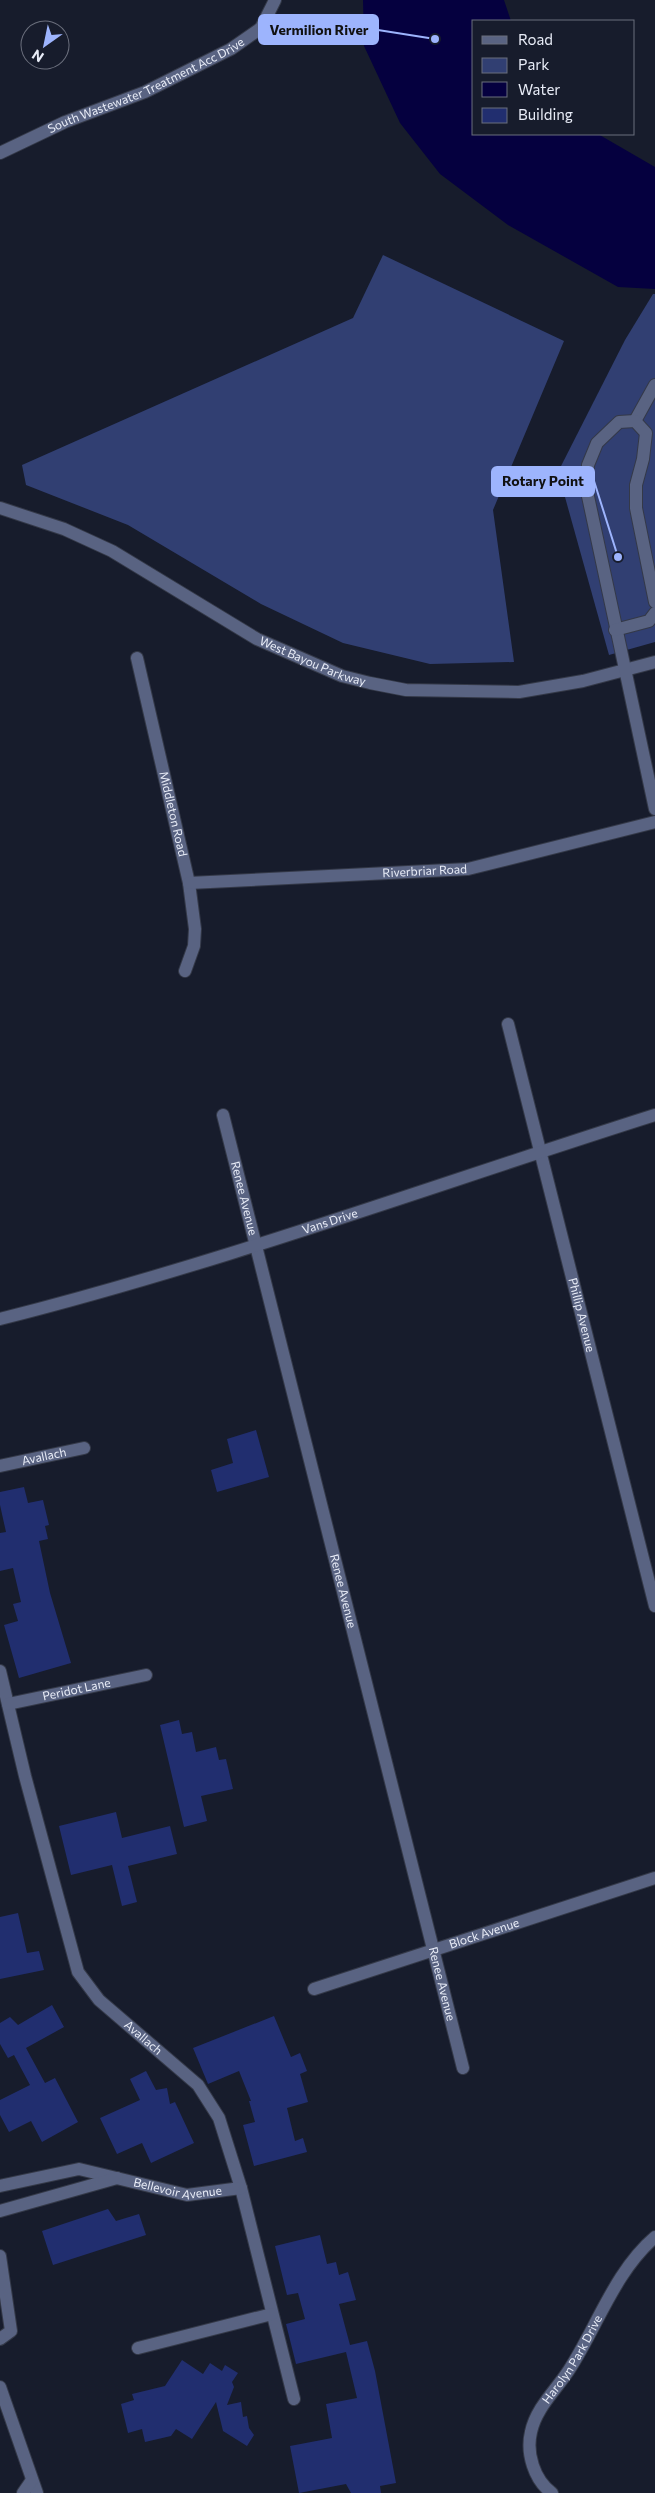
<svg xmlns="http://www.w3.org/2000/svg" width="655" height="2493" font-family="Commissioner,sans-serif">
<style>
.green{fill:#313f72}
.water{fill:#05003f}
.building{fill:#212e6f}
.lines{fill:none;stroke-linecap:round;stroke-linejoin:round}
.minor-casing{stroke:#343948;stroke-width:14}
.minor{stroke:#596382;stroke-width:12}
.labels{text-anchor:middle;stroke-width:4;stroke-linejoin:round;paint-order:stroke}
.street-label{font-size:12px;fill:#e8ecf7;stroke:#171c2c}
.leader{fill:none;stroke:#9db4fd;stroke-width:2}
.callout-dot{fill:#9db4fd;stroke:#171c2c;stroke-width:2}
.callout{fill:#9db4fd;stroke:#9db4fd;stroke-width:2}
.callout-label{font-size:14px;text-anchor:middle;font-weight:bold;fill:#111}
</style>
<rect width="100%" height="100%" fill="#171c2c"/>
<g class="green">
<path d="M383,255L564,341L493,510L514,662L430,664L343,643L261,604L128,525L26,485L22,465L353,318Z"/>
<path d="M653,294H655V642L609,655L558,472L625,340Z"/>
</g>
<path class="water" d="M363,0H504L511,21H474V134H598L655,167V289L618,287L508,225L440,174L400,123L364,46Z"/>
<g class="building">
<path d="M256,1430L269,1477L217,1492L211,1470L233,1463L227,1439Z"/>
<path d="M24,1487L28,1503L43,1500L49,1525L45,1526L48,1539L39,1541L50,1593L71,1663L19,1678L4,1625L18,1621L13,1604L21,1602L13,1568L0,1571V1533L6,1532L0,1505V1492Z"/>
<path d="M179,1720L182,1734L192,1732L196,1752L216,1747L219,1760L226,1759L233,1789L201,1796L207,1821L184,1827L160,1725Z"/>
<path d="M116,1812L122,1838L170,1826L177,1854L128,1866L137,1902L122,1906L112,1865L71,1875L59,1826Z"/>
<path d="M18,1913L27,1953L39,1951L44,1970L0,1979V1917Z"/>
<path d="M52,2005L64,2027L26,2048L45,2083L55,2078L78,2122L42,2142L31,2121L9,2132L0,2115V2100L30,2085L14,2055L8,2058L0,2044V2023L10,2017L18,2025Z"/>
<path d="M274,2016L291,2057L300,2053L307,2071L300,2074L308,2102L287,2108L295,2141L303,2138L307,2152L254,2166L243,2125L255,2122L249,2101H251L239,2071L208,2084L193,2048Z"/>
<path d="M146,2071L156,2090L167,2088L170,2104L175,2102L194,2143L151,2163L142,2143L117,2154L100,2118L140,2100L130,2079Z"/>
<path d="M108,2209L116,2221L139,2214L146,2235L53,2265L42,2231Z"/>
<path d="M320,2235L327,2264L336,2262L339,2275L348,2272L356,2300L339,2304L350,2345L367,2341L375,2371L396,2483L380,2486L381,2493H351L346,2484L299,2493L290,2446L332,2438L326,2404L357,2398L346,2352L296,2364L286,2324L305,2319L298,2293L287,2295L275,2246Z"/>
<path d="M182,2360L203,2374L210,2363L222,2371L225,2365L238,2373L232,2382L234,2387L227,2405L241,2402L243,2417L247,2416L249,2428L254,2435L247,2446L223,2431L216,2402L192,2439L176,2429L171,2436L145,2442L142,2429L128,2433L121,2404L134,2400L132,2394L165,2386Z"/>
</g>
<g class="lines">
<g class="minor-casing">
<g id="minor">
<path id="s1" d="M0,153L65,122L145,92L231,49L261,28L275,0"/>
<path d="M635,421L655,385"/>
<path id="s2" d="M0,508L64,529L112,551L257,639L342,676L370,683L406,690L519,692L583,681L655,662"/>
<path d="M655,602L636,508V485L643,459L646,433L635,421L619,422L597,443L588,465L586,487L655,809"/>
<path d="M615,630L649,621L655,613"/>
<path id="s3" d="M137,658L189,883L195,929L194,946L185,971"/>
<path id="s4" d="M189,883L468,869L655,822"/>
<path id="s5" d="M508,1024L655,1606"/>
<path id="s6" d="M223,1115L463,2068"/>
<path id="s7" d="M0,1319C222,1263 437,1184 655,1115"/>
<path id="s8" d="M0,1466L84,1448"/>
<path id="s9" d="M0,1671L25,1776L78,1972L99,2000L198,2085L219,2118L241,2188L294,2399"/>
<path id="s10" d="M8,1704L146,1675"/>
<path id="s11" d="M314,1989L655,1878"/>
<path id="s12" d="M0,2186L79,2169L187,2195L241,2188"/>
<path d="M0,2211L117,2178"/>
<path d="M0,2256L11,2331L0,2339"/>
<path d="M138,2348L272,2314"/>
<path d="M0,2387L37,2493"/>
<path d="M23,2493L32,2480"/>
<path id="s13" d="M552,2493C534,2480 526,2453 531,2432C536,2408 556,2390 569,2370C597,2327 615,2271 655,2237"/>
</g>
</g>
<use href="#minor" class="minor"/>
</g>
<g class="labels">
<g class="street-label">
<text dy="4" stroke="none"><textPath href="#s1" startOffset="161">South Wastewater Treatment Acc Drive</textPath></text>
<text dy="4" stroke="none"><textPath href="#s2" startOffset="350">West Bayou Parkway</textPath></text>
<text dy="4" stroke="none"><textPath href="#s3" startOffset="160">Middleton Road</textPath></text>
<text dy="4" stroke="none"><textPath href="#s4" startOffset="236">Riverbriar Road</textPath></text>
<text dy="4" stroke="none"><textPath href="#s6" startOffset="86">Renee Avenue</textPath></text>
<text dy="4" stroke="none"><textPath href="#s7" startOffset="344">Vans Drive</textPath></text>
<text dy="4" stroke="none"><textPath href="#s5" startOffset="300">Phillip Avenue</textPath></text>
<text dy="4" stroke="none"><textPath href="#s8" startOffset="45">Avallach</textPath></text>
<text dy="4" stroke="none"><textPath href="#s6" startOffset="491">Renee Avenue</textPath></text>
<text dy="4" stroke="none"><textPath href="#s10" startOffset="70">Peridot Lane</textPath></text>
<text dy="4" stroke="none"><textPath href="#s11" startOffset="179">Block Avenue</textPath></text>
<text dy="4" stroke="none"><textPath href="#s6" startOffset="896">Renee Avenue</textPath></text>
<text dy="4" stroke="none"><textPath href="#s9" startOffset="404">Avallach</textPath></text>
<text dy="4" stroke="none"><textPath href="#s12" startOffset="182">Bellevoir Avenue</textPath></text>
<text dy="4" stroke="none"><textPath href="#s13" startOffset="152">Harolyn Park Drive</textPath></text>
</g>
</g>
<path class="leader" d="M435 39L378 30M618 557L594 481"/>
<g class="callout-dot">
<circle cx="435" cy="39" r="5"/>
<circle cx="618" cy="557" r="5"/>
</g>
<g class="callout">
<rect x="259" y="15" width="119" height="29" rx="5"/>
<rect x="492" y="467" width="102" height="29" rx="5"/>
</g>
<g class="callout-label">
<text x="319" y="35">Vermilion River</text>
<text x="543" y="486">Rotary Point</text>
</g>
<rect x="472" y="20" width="162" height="115" fill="#171c2c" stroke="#6b6f7d"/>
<rect x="482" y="36" width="25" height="8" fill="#596382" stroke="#6b6f7d"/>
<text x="518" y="45" font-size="15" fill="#e8ecf7">Road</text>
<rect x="482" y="58" width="25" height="15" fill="#313f72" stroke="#6b6f7d"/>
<text x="518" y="70" font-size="15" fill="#e8ecf7">Park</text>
<rect x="482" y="82" width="25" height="15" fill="#05003f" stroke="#6b6f7d"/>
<text x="518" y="95" font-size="15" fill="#e8ecf7">Water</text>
<rect x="482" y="108" width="25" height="15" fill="#212e6f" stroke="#6b6f7d"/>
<text x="518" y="120" font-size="15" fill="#e8ecf7">Building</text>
<g transform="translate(45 45) rotate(213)"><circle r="24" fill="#171c2c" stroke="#6b6f7d"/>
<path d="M0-4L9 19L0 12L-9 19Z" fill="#9db4fd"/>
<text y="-8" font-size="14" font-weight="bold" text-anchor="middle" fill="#e8ecf7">N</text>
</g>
</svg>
